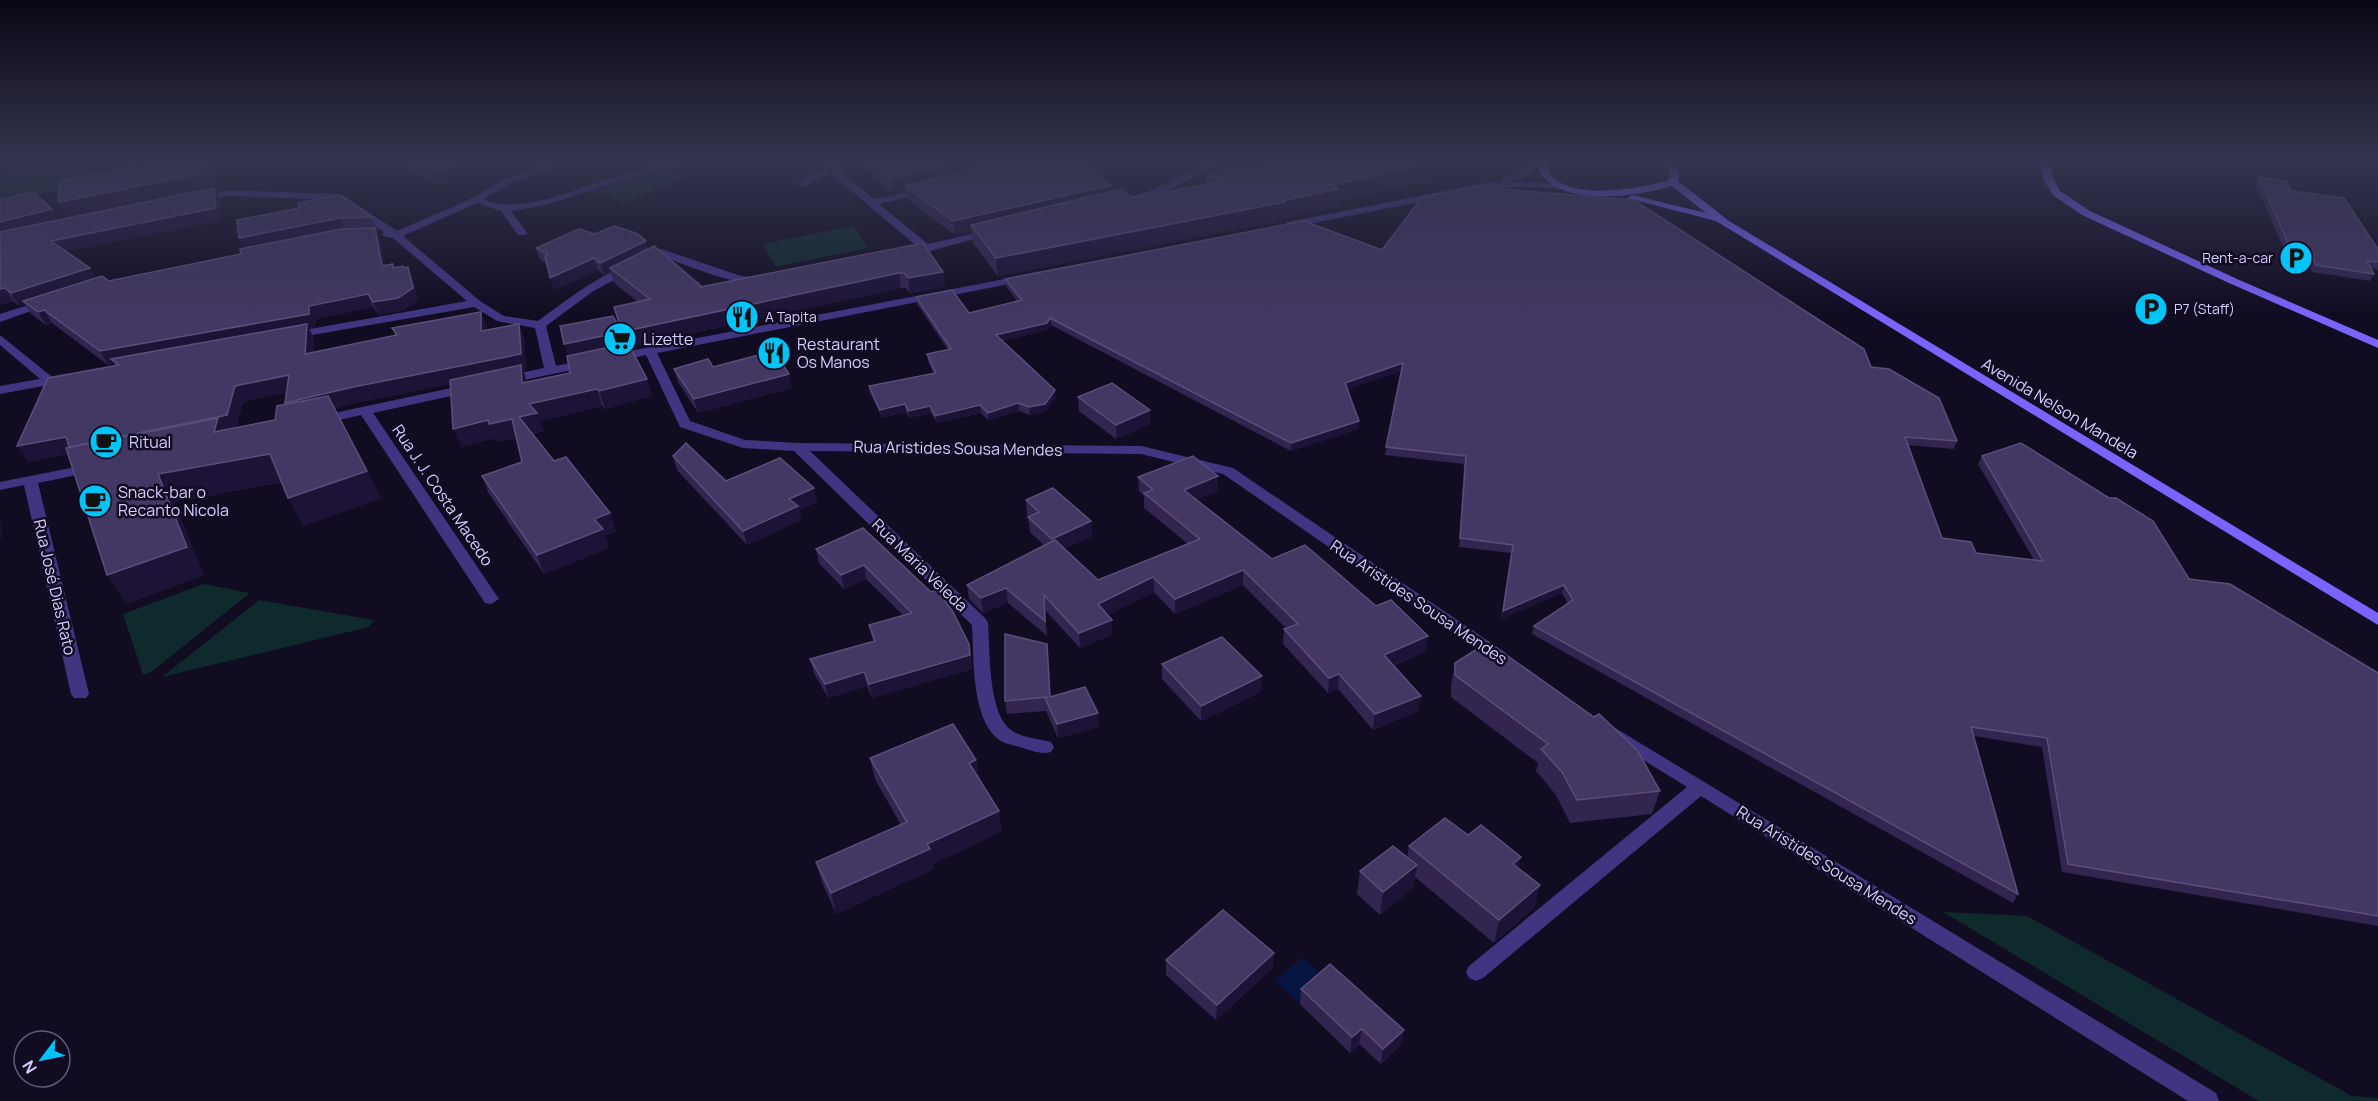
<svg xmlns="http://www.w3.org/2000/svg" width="2378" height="1101" font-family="Manrope,sans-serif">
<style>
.green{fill:#0f2a2c}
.water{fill:#071640}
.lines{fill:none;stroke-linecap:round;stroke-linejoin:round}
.street{fill:#413582;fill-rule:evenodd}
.secondary{fill:#7964ff;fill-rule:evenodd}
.wall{fill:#322550;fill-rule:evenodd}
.shaded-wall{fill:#1d1336}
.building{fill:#433763;stroke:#5b4e7b;stroke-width:1.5}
.labels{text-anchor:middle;stroke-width:5;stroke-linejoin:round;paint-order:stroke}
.far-poi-label{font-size:14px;fill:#d8cdff;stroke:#120c22;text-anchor:start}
.poi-label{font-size:16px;fill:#d8cdff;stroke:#120c22;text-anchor:start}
.street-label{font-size:16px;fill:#d8cdff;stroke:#120c22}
</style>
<rect width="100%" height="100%" fill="#120c22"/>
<g class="green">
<path d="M72,161H204L0,202V174Z"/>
<path d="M655,172L686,177L625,203L592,192Z"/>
<path d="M853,226L868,248L776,267L763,244Z"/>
<path d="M204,584L250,593L151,672L143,675L123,614Z"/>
<path d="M259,600L374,620L369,627L162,677Z"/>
<path d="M1943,912L2027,916L2352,1096L2378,1098V1101H2259Z"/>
</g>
<path class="water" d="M1303,957L1329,980L1300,1004L1275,981Z"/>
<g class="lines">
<g class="street">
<path d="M557,161H571L511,183L484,199C520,217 581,186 618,176C639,169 659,165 681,162L686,165L642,175L545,205L511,211L527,233L526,235H518L501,211L477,203L403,236L480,301L504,316L538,321C555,309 613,263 632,267L634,269L592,292L546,326L556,366L587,359L593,363L591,366L505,384L499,380L501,377L544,368L535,328L497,321L474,307L289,339V333L293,332L467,301L393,238L383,236L382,234L384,232L338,200L228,196L200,202L195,199L228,190L341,194L397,231L468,200L505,179Z"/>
<path d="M810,161H822L829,164L834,161H845L836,168L874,199L928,188V192L879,204L928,244L990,230L995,233L927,252L905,254V250L918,247L830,173L804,186H798V182L823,169Z"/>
<path d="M1214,161H1226L1160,194L1119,205L1114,202L1152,190Z"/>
<path d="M1533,161H1544L1524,178L1510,182L1565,184L1570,187L1568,189L1523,187L1485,189L1288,228L1283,225L1288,222L1485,183L1502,182V178L1518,174Z"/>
<path d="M661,249L741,276L759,278L765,281C750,293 676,261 657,254L656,252Z"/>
<path d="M1026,275L1030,276V280L657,353L690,421L745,440L798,443L1141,446L1233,468L1506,653L1508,657L1506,661H1494L1223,474L1141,454L810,451L986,619L988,623C990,650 988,713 1011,730C1022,738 1039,739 1051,742L1054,747L1051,752C1041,755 1030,750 1020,747C1013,745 1004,744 998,739C971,718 974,656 972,625L794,451L743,448L680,427L646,355L614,362L608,358L614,354Z"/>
<path d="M47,299L53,302L51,304L0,322V314Z"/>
<path d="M0,335L52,377L65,374L71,378L65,382L0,394V386L40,379L0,345Z"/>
<path d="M470,384L474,385L476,388L474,391L373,413L499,599L491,604L485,603L361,415L320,424L313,420L320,416Z"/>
<path d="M91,464L96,465L98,468L96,471L38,483L89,694L86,698H74L71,694L24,485L0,490V482Z"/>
<path d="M1612,726L2216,1093L2219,1101H2188L1701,796L1483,978L1476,981L1469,978L1466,972L1469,966L1687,787L1606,737L1603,732L1606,727Z"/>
</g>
<g class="secondary">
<path d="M1536,161H1546C1547,165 1548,171 1550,174C1570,201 1642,189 1668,180L1670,172L1660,161H1670L1680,172L1678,181L1729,221L2378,613V625L1716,221L1627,198L1632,195L1706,213L1672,186C1638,196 1571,206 1544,178C1539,174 1538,167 1536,161Z"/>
<path d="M2039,161H2049L2054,180L2060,191L2090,211L2237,279L2378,340V348L2229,283L2082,215L2053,195L2044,180Z"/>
</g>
</g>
<g class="wall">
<path d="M170,161H211L216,171L219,190H215L220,200L222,220L67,251L90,268L96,278L109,281L241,254L244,248L239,238L237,220L372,217L378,230H375L380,241L385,266L393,264L394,267L403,266L404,268L408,267L413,280L418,300L404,310L379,315L373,307L316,319L315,327L309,328L314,339L313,353L396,336L392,328L487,326V330L519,324L524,339L526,369L523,370L527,382L570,373L621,331L638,302L614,283L611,272L604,275L598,270L554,290L547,264L540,260L536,248L595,234L648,249L700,285L701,287L923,243L943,272L945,286L910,293L906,288H901L630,347L652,396L605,409L602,406L540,421L544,431L532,434L554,461L616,531L605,536L609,548L544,574L489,494L482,476L522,462L516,438L496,442L495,438L461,447L450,384L360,402L335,408L381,498L303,526L281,482L174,502L204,575L126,604L68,454L28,462L115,366L114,363L108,365L52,323L46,325L31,314L25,304L19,306L13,301L0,305V200L58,220L67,218L58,202ZM287,392L286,404L275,420L236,428L243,402Z"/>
<path d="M402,161H469L473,171L439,184L405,169Z"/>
<path d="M861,161H1091L1095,164L1096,173L1111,191L1133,198L1206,184V173L1278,164L1271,161H1511L1338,201L1337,207L1284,218V220L998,276L973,243L971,231L955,235L907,199L905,189L892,192L861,164Z"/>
<path d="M2259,177L2291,191L2378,249V270L2371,268L2374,274L2370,281L2312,272L2306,257L2286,254L2255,183Z"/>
<path d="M1382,250L1871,367L1957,441L1954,449L1908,445L1942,538L1976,553L2034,560L1978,464L1982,456L2189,579L2378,673V926L2062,872L2042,747L1974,736L2018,894L2013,903L1532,634L1534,626L1568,604L1562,593L1501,619L1511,553L1459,547L1464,464L1385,455L1402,371L1348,389L1359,421L1358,429L1291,451L1051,325L1047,330L1002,341L1056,397L1045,412L1030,415L1019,411L988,420L981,413L937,423L931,413L909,418L906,412L882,418L870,393L869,386L933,373L928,361L927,354L948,350L917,304L916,297L969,313L1017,301L1006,286L1005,279Z"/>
<path d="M713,367L792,388L698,413L678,382L674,369Z"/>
<path d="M1078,397L1150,410V424L1116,439L1079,411Z"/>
<path d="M673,456L726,481L817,502L799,510L801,520L747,545L677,470Z"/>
<path d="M1218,476V491L1196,499L1272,559L1376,606L1428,636L1426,651L1393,666L1421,696L1418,711L1373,730L1338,689L1328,693L1283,644L1284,629L1286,628L1243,585L1175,614L1154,592L1107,615L1112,635L1080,648L1045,610L1047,636L1008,603L983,613L969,599L967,585L1044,545L1030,532L1028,517L1029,516L1027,515L1026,500L1091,521L1092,536L1064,548L1098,580L1188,544L1144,508V496L1139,491L1138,477Z"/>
<path d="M863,528L969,644L972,669L872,698L867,686L828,698L814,673L810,659L873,641L869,625L903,615L866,579L844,589L819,563L816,549Z"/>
<path d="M1048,657L1050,697L1099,727L1058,738L1046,711L1007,714L1005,701Z"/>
<path d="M1455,663L1660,791L1652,814L1570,823L1556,795L1536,771L1538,763L1451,697V686Z"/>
<path d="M1162,664L1261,692L1201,721L1162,679Z"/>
<path d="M870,758L976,760L979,778L1002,831L933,864L934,869L836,914L822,882L816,862L901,825L875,779Z"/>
<path d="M1468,835L1521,857L1518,868L1540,885L1534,908L1494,943L1415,877L1413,888L1380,915L1357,894L1360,871L1407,858L1409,846Z"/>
<path d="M1166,960L1273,968L1216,1020L1166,975Z"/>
<path d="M1301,989L1404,1030L1401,1045L1381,1064L1359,1044L1350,1053L1300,1004Z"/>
</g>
<g class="shaded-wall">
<path d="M209,161H211L216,171L219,190H215L220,200L222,220L59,253L51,241L68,220L58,202Z"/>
<path d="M467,161H469L473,171L439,184L434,172Z"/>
<path d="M969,161H1027L905,186V189L892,192L890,178Z"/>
<path d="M1439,161H1511L1338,201L1337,207L1284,218V220L998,276L996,258Z"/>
<path d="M1095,164L1096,178L1087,166Z"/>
<path d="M1111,185L1112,198L971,225V231L955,235L953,221Z"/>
<path d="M52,209L59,222L0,236V222Z"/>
<path d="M340,218L346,231L245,251L239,238Z"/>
<path d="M375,228L380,241L387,279L382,266Z"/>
<path d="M646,241L649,252L610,268L611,272L604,275L600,263Z"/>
<path d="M594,258L598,270L554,290L550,278Z"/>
<path d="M408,267L413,280L418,300L404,310L379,315L373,302Z"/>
<path d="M90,268L98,281L23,301L25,304L19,306L11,293Z"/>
<path d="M943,272L945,286L910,293L908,278Z"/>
<path d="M899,273L901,288L570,360L564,344Z"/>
<path d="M5,288L13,301L0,305V289Z"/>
<path d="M368,294L373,307L316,319L315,327L309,328L314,339L312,369L305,354L111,359L114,363L108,365L100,351L309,306Z"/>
<path d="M44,310L52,323L46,325L38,312Z"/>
<path d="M481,312L487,326V346L481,331Z"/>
<path d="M1050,318L1051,325L1047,330L997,342L996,335Z"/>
<path d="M519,324L524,339L526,369L523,370L527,383H522L521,370L360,402L293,418L285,403Z"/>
<path d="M1403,363V371L1345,390V383Z"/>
<path d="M789,374L792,388L698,413L694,399Z"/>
<path d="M289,375L296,390L243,402L236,430L73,453L28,462L17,446L235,386Z"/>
<path d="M647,379L652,396L605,409L599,391Z"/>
<path d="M597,389L602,406L540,421L544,431L526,435L519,417L529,404Z"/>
<path d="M1055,390L1056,397L1045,412L1030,415L1029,407Z"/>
<path d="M1018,403L1019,411L988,420V413Z"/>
<path d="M905,404L906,412L882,418L880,410Z"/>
<path d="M980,405L981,413L937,423L935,416Z"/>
<path d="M930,406L931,413L909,418L908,411Z"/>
<path d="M1150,410V424L1116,439V425Z"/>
<path d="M512,419L519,437L496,442L495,438L461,447L453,429L488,420Z"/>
<path d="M1359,421L1358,429L1291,451V443Z"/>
<path d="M270,454L284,481L174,502L204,575L126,604L107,575L158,474Z"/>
<path d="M367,471L381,498L303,526L288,498Z"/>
<path d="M1218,476V491L1184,504V490Z"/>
<path d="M814,488L817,502L799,510L801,520L747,545L743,531L789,499Z"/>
<path d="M610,513L616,531L605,536L609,548L544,574L537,555L594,519Z"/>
<path d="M0,520L3,537L0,538Z"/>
<path d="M1091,521L1092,536L1053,554L1052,539Z"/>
<path d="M864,565L866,579L844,589L841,575Z"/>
<path d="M1243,570V585L1175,614V599Z"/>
<path d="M1153,577L1154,592L1099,619L1098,604Z"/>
<path d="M1564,585L1562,593L1501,619L1503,611Z"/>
<path d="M1006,588L1008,603L983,613L981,598Z"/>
<path d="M1112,620V635L1080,648L1079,633Z"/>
<path d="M1428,636L1426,651L1382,670L1384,655Z"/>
<path d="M969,644L972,669L872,698L869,684Z"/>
<path d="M864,672L867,686L828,698L825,684Z"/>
<path d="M1339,674L1338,689L1328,693L1329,678Z"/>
<path d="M1262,676L1261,692L1201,721V706Z"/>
<path d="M1421,696L1418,711L1373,730L1375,714Z"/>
<path d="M1098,713L1099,727L1058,738L1057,724Z"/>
<path d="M976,760L979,780L969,763Z"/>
<path d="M999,811L1002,831L933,864L934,869L836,914L831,893L927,844Z"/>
<path d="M1521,857L1516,879L1513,864Z"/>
<path d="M1417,865L1413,888L1380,915L1383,892Z"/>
<path d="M1540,885L1534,908L1494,943L1499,920Z"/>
<path d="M1274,953L1273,968L1216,1020L1217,1005Z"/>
<path d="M1362,1029L1359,1044L1350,1053L1352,1037Z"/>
<path d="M1404,1030L1401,1045L1381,1064L1383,1049Z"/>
</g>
<g class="building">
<path d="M170,161H209L210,172L58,202L60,181Z"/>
<path d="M407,161H467L434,172Z"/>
<path d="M870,161H969L890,178Z"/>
<path d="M1008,161H1091L1095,164L1087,166L1111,185L953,221L905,186Z"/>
<path d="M1305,161H1439L1331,185L1338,189L1281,201L1285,202L996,258L971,225L1121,189L1133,198L1219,182L1206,173Z"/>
<path d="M2259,177L2287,181L2291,191L2344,198L2378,249V262L2367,261L2374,274L2316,265L2310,251L2290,248Z"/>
<path d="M1476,187L1634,200L1864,349L1871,367L1889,369L1939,398L1957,441L1905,437L1942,538L1971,542L1976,553L2043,561L1982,456L2021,443L2109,498H2116L2153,521L2189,579L2230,584L2378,673V916L2068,864L2047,738L1971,727L2018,894L1534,626L1573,600L1564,585L1503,611L1513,545L1460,538L1466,456L1386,447L1403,363L1345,383L1359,421L1291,443L1050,318L1047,323L996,335L1055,390L1045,404L1029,407L1018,403L988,413L980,405L935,416L930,406L908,411L905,404L880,410L869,386L936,373L927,354L951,349L916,297L952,290L969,313L1022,300L1005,279L1304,221L1382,250L1422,197Z"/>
<path d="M214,188L216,208L51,241L90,268L11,293L5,288L0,289V232Z"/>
<path d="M33,191L52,209L0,222V200Z"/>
<path d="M339,195L372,217L340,218L239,238L237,220L299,208L298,203Z"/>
<path d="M614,226L638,234L646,241L600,263L594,258L550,278L545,256L548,254L536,248L579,229L595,234Z"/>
<path d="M375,228L382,266L393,264V268L403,266L404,268L408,267L413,288L398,298L373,302L368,294L309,306V314L100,351L44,310L38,312L23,301L102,276L109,281L241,254L240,249L341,229Z"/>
<path d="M923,243L943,272L908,278L904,273H899L564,344L560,326L613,316L622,332L614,307L650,299L610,268L654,246L700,285V287Z"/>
<path d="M481,312V331L519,324L521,354L353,387L285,403L289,375L235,386L227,415L69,447L66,437L17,446L48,378L119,365L111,359L307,324L305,354L397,335L392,328Z"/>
<path d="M628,343L647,379L599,391L597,389L529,404L537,413L519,417L554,461L566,457L610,513L594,519L603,529L537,555L482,476L522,462L512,419L489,424L488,420L453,429L450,380L521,365L522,383L570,373L567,356Z"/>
<path d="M774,351L789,374L694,399L674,369L708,359L713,367Z"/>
<path d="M1112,383L1150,410L1116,425L1078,397Z"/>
<path d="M328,396L367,471L288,498L270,454L158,474L187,547L107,575L66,448L218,418L214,432L275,420L277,406Z"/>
<path d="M686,443L726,481L780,458L814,488L789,499L798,506L743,531L673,456Z"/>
<path d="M1193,456L1218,476L1184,490L1272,559L1305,545L1376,606L1391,600L1428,636L1384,655L1421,696L1375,714L1339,674L1329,678L1284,629L1298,624L1243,570L1175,599L1153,577L1098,604L1112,620L1079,633L1044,595L1045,621L1006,588L981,598L967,585L1055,540L1098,580L1200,539L1144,493L1153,490L1138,477Z"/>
<path d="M1053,488L1091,521L1052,539L1028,517L1039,512L1026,500Z"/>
<path d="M863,528L931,592L937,590L953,612L969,644L970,655L869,684L864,672L825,684L810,659L875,641L869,625L912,613L864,565L841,575L816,549Z"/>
<path d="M1005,634L1047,644L1050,697L1085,687L1098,713L1057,724L1045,698L1048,697L1005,701Z"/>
<path d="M1222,637L1262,676L1201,706L1162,664Z"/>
<path d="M1488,642L1594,717L1599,714L1637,750L1660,791L1577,800L1562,772L1541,749L1548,744L1455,675V663Z"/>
<path d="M953,724L976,760L969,763L999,811L927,844L930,849L831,893L816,862L907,822L870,758Z"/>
<path d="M1445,818L1468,835L1481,825L1521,857L1513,864L1540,885L1499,920L1409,846Z"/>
<path d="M1393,846L1417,865L1383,892L1360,871Z"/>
<path d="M1223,910L1274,953L1217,1005L1166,960Z"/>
<path d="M1330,964L1404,1030L1383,1049L1362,1029L1352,1037L1301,989Z"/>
</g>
<linearGradient id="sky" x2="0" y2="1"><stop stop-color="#0a0713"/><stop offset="0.51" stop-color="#33344f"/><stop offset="1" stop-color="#33344f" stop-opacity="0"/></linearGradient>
<rect width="2378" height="315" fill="url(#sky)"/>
<defs>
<g id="parking-disc" transform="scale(1.725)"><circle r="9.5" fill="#00c4f8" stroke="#120c22"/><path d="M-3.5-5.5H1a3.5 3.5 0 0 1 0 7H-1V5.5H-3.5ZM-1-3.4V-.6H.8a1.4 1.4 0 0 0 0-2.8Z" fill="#111"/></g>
<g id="restaurant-disc" transform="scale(1.725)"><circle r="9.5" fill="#00c4f8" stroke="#120c22"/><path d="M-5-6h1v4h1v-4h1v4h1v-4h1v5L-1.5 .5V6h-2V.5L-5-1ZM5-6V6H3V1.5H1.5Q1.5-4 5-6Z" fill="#111"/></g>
<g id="supermarket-disc" transform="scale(1.725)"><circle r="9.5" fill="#00c4f8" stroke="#120c22"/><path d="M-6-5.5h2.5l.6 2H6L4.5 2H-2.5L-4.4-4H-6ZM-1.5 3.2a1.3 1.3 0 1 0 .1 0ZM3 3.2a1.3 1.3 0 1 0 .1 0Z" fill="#111"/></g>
<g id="cafe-disc" transform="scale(1.725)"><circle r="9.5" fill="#00c4f8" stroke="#120c22"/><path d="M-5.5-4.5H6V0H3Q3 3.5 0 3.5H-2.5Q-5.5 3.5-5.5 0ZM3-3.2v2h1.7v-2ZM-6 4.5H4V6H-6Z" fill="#111"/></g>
</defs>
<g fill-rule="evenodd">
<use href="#parking-disc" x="2296" y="258"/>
<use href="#parking-disc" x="2151" y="309"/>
<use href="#restaurant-disc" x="742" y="317"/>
<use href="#supermarket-disc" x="620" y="339"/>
<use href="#restaurant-disc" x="774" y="353"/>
<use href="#cafe-disc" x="106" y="442"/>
<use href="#cafe-disc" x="95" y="501"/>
</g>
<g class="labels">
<g class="far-poi-label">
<text x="2273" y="263" text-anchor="end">Rent-a-car</text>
<text x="2174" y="314">P7 (Staff)</text>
<text x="765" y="322">A Tapita</text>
</g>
<g class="poi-label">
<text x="643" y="345">Lizette</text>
<text x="797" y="350">Restaurant<tspan x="797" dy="18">Os Manos</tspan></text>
<text x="129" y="448">Ritual</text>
<text x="118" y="498">Snack-bar o<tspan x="118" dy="18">Recanto Nicola</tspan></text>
</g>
<g class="street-label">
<text transform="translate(2060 408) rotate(31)" y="6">Avenida Nelson Mandela</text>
<text transform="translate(958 448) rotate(1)" y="6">Rua Aristides Sousa Mendes</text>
<text transform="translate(443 495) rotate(56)" y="6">Rua J. J. Costa Macedo</text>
<text transform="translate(920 565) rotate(44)" y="6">Rua Maria Veleda</text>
<text transform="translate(55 587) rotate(77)" y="6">Rua José Dias Rato</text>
<text transform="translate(1419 602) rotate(34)" y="6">Rua Aristides Sousa Mendes</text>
<text transform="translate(1827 865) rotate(32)" y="6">Rua Aristides Sousa Mendes</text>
</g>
</g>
<g transform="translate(42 1059) rotate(238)"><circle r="28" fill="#120c22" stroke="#61597a" stroke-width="1.5"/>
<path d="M0-4.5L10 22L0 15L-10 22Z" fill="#00c4f8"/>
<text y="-9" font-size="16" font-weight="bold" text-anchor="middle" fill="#d8cdff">N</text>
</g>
</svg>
